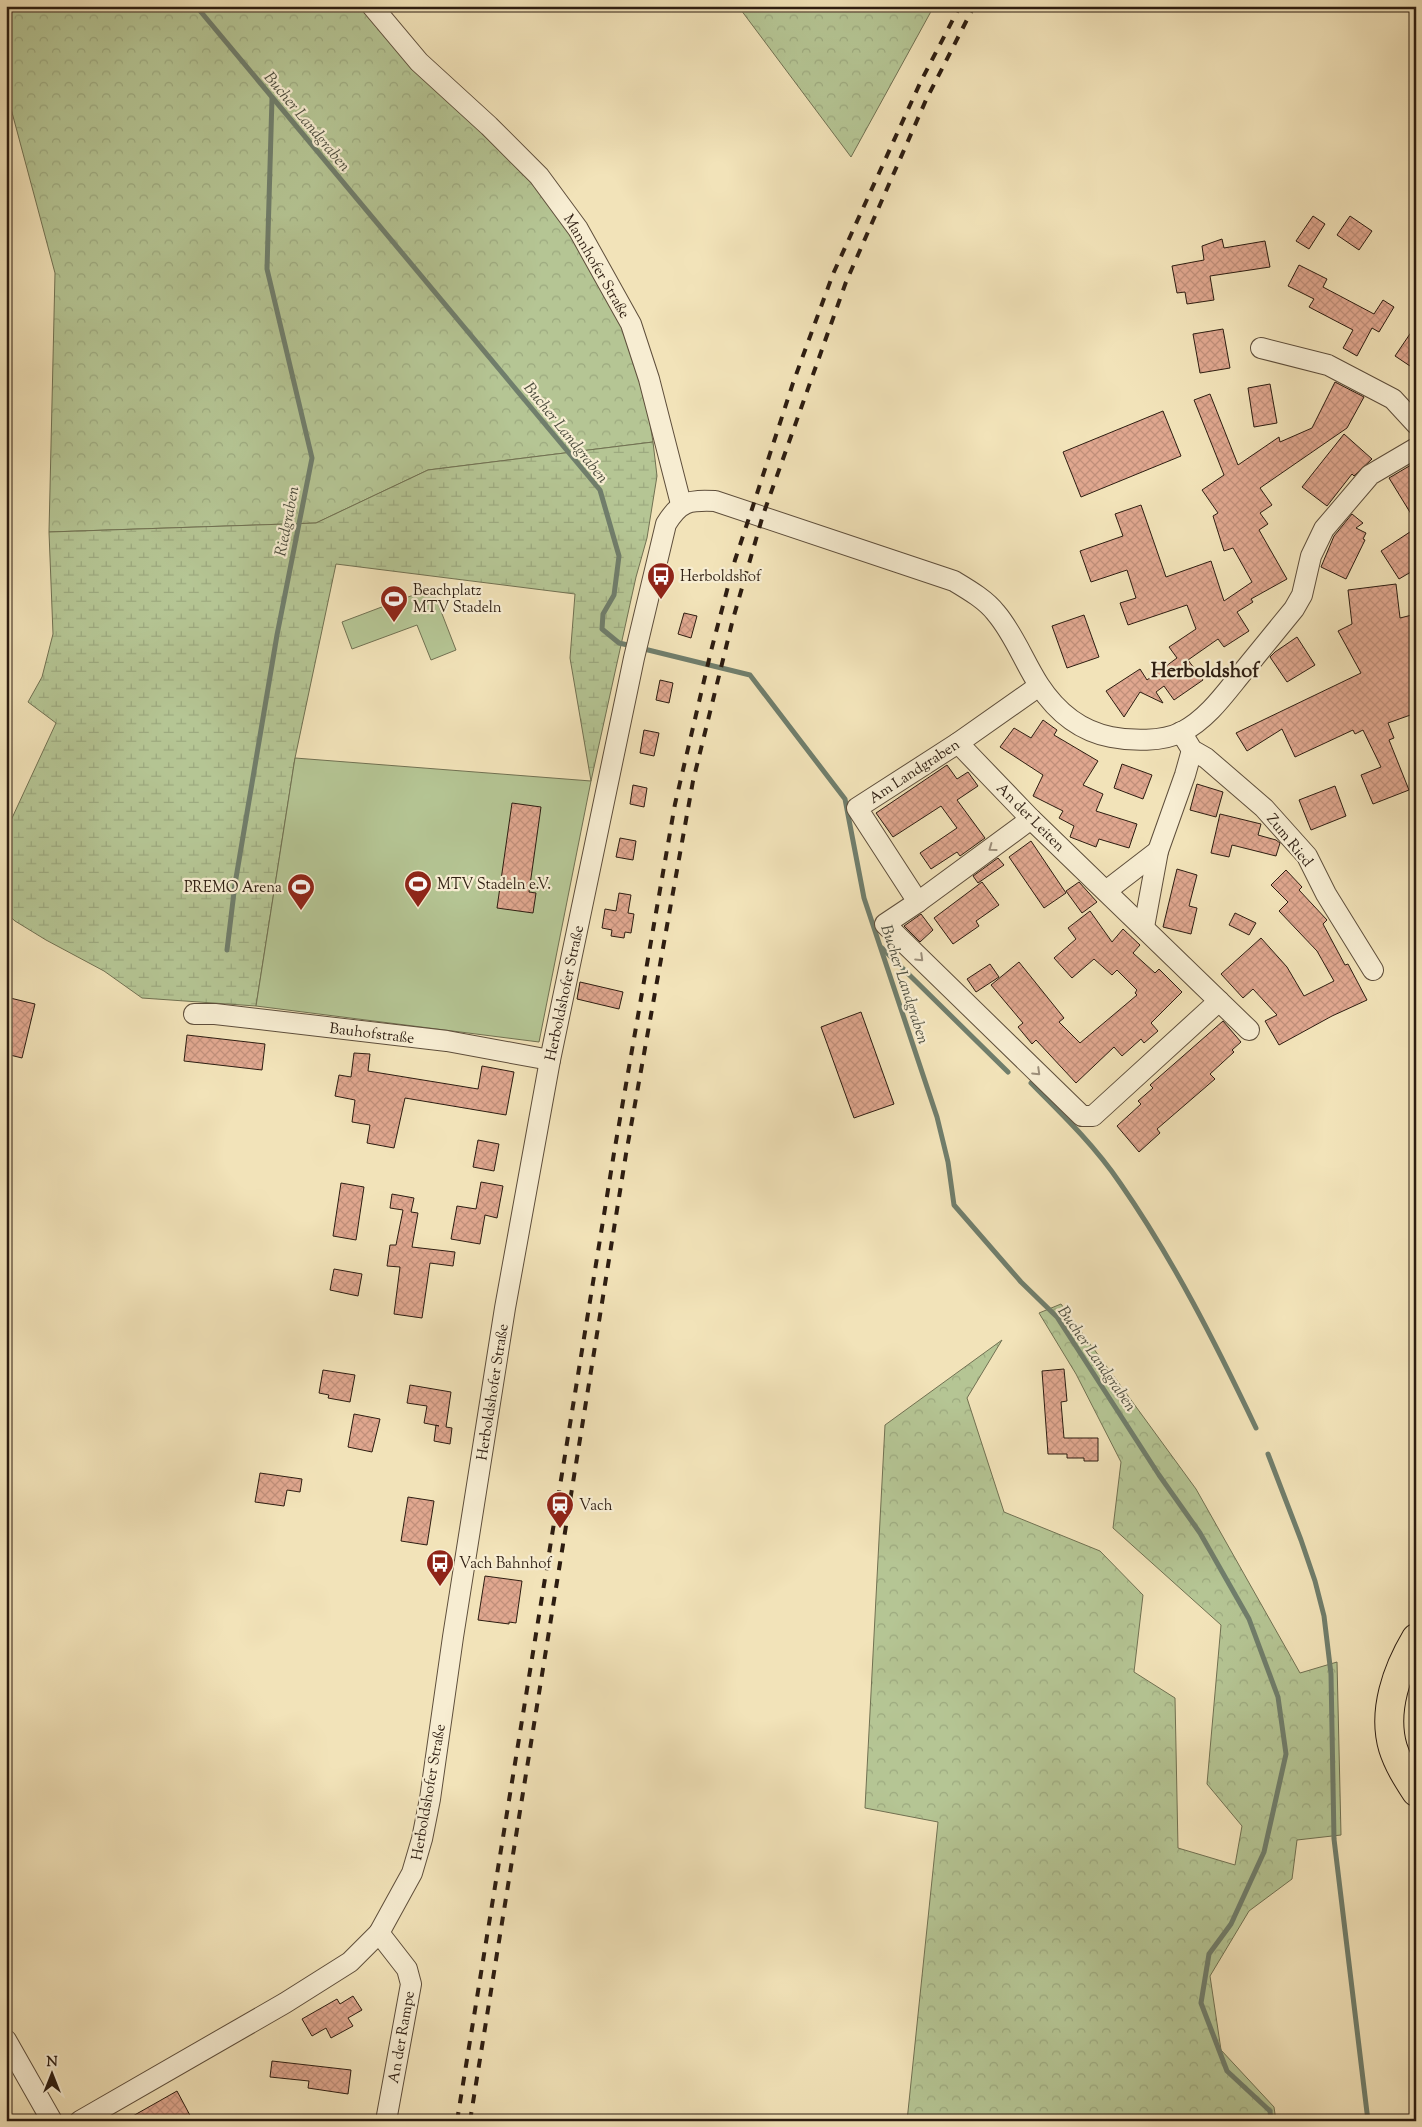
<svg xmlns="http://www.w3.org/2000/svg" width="1422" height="2127" font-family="'Sorts Mill Goudy',serif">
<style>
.forest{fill:url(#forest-crowns);stroke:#717152}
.wetland{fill:url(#wetland-marsh);stroke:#717152}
.pitch{fill:#b5c594;stroke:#717152}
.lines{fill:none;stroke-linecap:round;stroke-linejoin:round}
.stream{stroke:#707e6c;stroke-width:5}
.building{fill:url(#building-cross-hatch);stroke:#2d1d11}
.minor-casing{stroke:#5e4e3b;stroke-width:22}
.highway-casing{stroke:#2d1d11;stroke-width:30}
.minor{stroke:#f7edd2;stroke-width:20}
.highway{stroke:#f2e3b9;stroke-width:28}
.rail{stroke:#2d1d11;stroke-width:4;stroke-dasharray:9 9;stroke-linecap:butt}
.oneway{stroke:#9c8f7b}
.labels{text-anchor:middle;stroke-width:4.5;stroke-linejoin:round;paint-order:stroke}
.street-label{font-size:15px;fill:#2d1d11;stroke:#f7edd2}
.poi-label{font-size:15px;fill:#2d1d11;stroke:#f7edd2;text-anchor:start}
.water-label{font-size:16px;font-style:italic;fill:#4e4e3f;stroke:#f7edd2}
.district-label{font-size:20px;font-weight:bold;fill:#2d1d11;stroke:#f7edd2}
</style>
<defs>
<pattern id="forest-crowns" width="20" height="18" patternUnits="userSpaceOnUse" patternTransform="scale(1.25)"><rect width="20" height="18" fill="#b5c594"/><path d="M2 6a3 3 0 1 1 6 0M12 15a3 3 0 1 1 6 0" fill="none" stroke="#9ca97f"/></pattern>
<pattern id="wetland-marsh" width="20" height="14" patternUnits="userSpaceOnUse" patternTransform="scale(1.25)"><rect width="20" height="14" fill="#b5c594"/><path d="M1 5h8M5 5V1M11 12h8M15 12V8" fill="none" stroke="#9ca97f"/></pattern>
<pattern id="building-cross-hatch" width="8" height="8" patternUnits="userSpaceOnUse" patternTransform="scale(1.25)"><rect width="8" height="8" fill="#e0a78f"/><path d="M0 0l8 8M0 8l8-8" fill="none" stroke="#c08f7a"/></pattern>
</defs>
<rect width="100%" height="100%" fill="#f2e3b9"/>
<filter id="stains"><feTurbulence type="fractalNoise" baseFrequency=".004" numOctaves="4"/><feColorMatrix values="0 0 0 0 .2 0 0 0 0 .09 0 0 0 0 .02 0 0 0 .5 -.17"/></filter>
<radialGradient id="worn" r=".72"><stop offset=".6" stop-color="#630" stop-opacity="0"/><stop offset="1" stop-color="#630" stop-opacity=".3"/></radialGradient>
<g class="forest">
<path d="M6,6H376L525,161L634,325L653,442L428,470L316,523L49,532L55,273L6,90Z"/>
<path d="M738,6H934L851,157Z"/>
<path d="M1061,1304L1196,1489L1300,1673L1337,1662L1341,1835L1297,1840L1292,1879L1249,1911L1210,1976L1221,2050L1274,2107L1276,2121H907L938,1822L865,1808L885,1425L1002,1340L967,1398L1004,1512L1100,1551L1143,1595L1134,1672L1175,1698L1178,1848L1235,1865L1242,1826L1207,1784L1221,1625L1113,1528L1121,1462L1076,1374L1039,1313Z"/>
</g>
<path class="wetland" d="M653,442L657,476L647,538L636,577L591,781L570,658L575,594L336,564L295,758L256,1006L142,998L104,971L46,940L15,921L6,913V831L56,723L28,702L42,677L53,634L49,532L316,523L428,470Z"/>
<g class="pitch">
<path d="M432,588L456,650L431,660L417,625L352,649L342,622Z"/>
<path d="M295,758L591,781L539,1042L256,1006Z"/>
</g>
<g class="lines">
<g class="stream">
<path d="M196,6L600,490L619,556L614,595L603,614L602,629L619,643L632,646"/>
<path d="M640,648L750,675L845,799L864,898L937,1117L948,1162L954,1205L1021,1282L1057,1317L1159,1475L1200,1533L1249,1619L1278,1697L1286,1754L1264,1852L1231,1924L1209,1954L1201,2003L1227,2071L1270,2111L1271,2121"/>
<path d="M882,948L1008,1072"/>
<path d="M227,950L235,884L277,635L312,458L267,269L272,98"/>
<path d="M1031,1083C1062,1114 1095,1146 1120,1183C1173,1259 1216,1344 1256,1428"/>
<path d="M1268,1454L1301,1540L1315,1581L1324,1616L1331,1674L1334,1839L1368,2121"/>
</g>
</g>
<g class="building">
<path d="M1313,216L1325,224L1309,249L1296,241Z"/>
<path d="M1350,216L1372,231L1359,250L1337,235Z"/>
<path d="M1222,239L1224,248L1265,241L1270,267L1210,276L1214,300L1187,304L1185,292L1177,293L1172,266L1204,260L1202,246Z"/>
<path d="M1299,265L1327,279L1323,287L1374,314L1383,300L1394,307L1379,332L1372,328L1357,356L1343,348L1353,330L1309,307L1314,299L1288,286Z"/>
<path d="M1416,325V370L1395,356Z"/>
<path d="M1223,329L1230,368L1200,373L1193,334Z"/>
<path d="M1335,382L1364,397L1347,428L1260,488L1272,505L1260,513L1268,524L1259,530L1287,579L1251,599L1253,602L1237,612L1249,631L1224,647L1218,639L1188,660L1203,680L1174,700L1164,686L1156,692L1163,703L1140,692L1124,717L1106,691L1140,669L1147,680L1177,658L1169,647L1196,629L1187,605L1128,625L1120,603L1136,598L1127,570L1091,582L1080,551L1123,536L1115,514L1141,505L1166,577L1211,561L1224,601L1252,582L1233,548L1224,551L1213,516L1218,513L1202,490L1224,475L1194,400L1210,394L1238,465L1279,437L1280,442L1312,428Z"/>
<path d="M1270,384L1277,423L1254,427L1248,388Z"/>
<path d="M1163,411L1181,456L1081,497L1063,452Z"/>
<path d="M1344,434L1372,459L1354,476L1352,474L1327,506L1302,487Z"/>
<path d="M1416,462V522L1389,478Z"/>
<path d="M1352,514L1363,523L1356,528L1366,533L1363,539L1365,540L1346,579L1321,567L1334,536Z"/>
<path d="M1416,528V569L1399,579L1381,551Z"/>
<path d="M1396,584L1400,618L1416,614V713L1388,723L1394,738L1389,740L1409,790L1373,804L1361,775L1381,767L1363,730L1355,734L1353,730L1295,757L1282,729L1247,751L1236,733L1361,673L1338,631L1352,624L1348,590Z"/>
<path d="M684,613L697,616L691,638L678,634Z"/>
<path d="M1084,615L1099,657L1067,668L1052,626Z"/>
<path d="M1297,637L1315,665L1287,682L1270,657L1275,652Z"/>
<path d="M660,680L673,683L669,703L656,700Z"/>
<path d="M1043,720L1057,730L1054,735L1098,761L1083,785L1103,794L1096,811L1137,824L1129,848L1099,839L1096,847L1070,837L1074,826L1059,818L1063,811L1033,796L1043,775L1000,747L1014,728L1031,738Z"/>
<path d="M644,730L659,733L654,756L640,753Z"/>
<path d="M1122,764L1152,775L1143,799L1114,788Z"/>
<path d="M947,765L957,779L968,772L978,786L957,800L985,838L960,856L957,852L931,869L920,853L957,828L941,806L893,837L876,813Z"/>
<path d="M1197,784L1223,792L1216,817L1190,810Z"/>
<path d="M633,785L647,788L644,807L630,804Z"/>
<path d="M1335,786L1346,816L1311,830L1299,800Z"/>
<path d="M512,803L541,807L529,892L536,893L533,913L497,908Z"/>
<path d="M1220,814L1261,824L1258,835L1276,840L1280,843L1276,856L1232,845L1229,857L1211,853Z"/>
<path d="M620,838L636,841L633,860L616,857Z"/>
<path d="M1031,841L1066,893L1044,908L1009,857Z"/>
<path d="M998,858L1004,865L978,883L973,876Z"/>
<path d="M1177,869L1197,875L1189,906L1197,908L1191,934L1163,927Z"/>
<path d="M1286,870L1302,887L1299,890L1327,920L1323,924L1345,965L1348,964L1367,1000L1332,1016L1279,1045L1265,1021L1277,1015L1253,989L1243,998L1221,974L1261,938L1287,967L1304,996L1334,981L1317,951L1279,911L1288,902L1271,885Z"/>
<path d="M982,882L999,905L976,921L979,926L953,944L934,918Z"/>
<path d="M1079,882L1097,902L1082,913L1066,891Z"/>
<path d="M619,893L631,895L628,913L634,914L631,933L625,932L624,938L611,936L612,930L602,928L605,909L616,911Z"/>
<path d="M1090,911L1112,942L1123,929L1140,945L1133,953L1155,973L1159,969L1182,992L1151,1023L1158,1031L1144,1043L1141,1039L1122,1056L1114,1047L1076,1083L1036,1040L1032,1044L1018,1027L1023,1023L991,985L1019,962L1064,1018L1059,1022L1080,1043L1137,995L1135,993L1137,990L1117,970L1112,975L1094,959L1072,978L1054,958L1076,939L1068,928Z"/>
<path d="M1235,913L1256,923L1249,935L1229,925Z"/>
<path d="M921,914L933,930L920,942L904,926Z"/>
<path d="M990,964L999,977L976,992L967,979Z"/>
<path d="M580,982L623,992L619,1009L577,999Z"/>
<path d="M6,997L35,1004L22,1058L6,1054Z"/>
<path d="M861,1012L894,1104L854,1118L821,1027Z"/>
<path d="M1223,1021L1241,1042L1232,1050L1234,1052L1210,1074L1215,1079L1157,1129L1160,1133L1139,1152L1117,1126L1141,1104L1138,1101L1153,1088L1150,1085Z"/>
<path d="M187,1035L265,1044L262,1070L184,1061Z"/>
<path d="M354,1053L370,1054L368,1071L478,1089L482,1066L514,1072L506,1115L405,1098L394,1148L367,1143L370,1125L352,1122L355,1100L335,1096L339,1075L351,1077Z"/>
<path d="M478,1140L499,1144L494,1171L473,1167Z"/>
<path d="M481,1182L503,1186L497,1218L485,1215L480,1244L451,1239L457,1206L476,1209Z"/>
<path d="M341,1183L364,1187L356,1240L333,1236Z"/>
<path d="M392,1194L414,1198L411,1212L418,1213L412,1247L455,1252L453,1266L430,1263L422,1318L394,1314L400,1267L387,1266L390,1245H396L403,1210L390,1208Z"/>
<path d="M334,1269L362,1274L358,1296L330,1290Z"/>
<path d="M1064,1369L1067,1401L1061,1402L1064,1438H1098V1461H1084V1458H1067V1454H1048L1042,1371Z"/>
<path d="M323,1370L355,1375L350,1402L328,1398L329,1395L319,1393Z"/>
<path d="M410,1385L451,1392L446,1427L452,1428L450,1444L434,1441L436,1425L439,1426L424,1423L427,1406L407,1403Z"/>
<path d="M354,1414L380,1419L372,1452L348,1447Z"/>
<path d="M260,1473L302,1479L300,1492L287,1490L284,1506L255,1502Z"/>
<path d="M408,1497L434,1501L427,1545L401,1541Z"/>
<path d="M485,1576L522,1581L516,1623L509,1622V1624L478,1620Z"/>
<path d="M353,1996L362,2010L348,2018L353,2026L331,2038L326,2028L312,2036L302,2019L337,1999L340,2004Z"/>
<path d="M272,2061L351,2070L348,2094L308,2088L309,2081L270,2077Z"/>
<path d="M177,2091L193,2121H124Z"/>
</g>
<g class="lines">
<g class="minor-casing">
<g id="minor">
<path d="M372,6L419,62L489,126L539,176L578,229L631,324L649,379L681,504"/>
<path d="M1261,348L1328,365L1393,399L1416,424"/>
<path d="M1181,732L1192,750L1206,758L1264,808L1307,856L1326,894L1373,970"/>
<path d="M958,743L1031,819L1249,1030"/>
<path d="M1031,819L918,902L885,924L1082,1116H1093L1219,1001"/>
<path d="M1106,891L1158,851"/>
<path d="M918,902L857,808L958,743L1039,686"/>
<path d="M1144,927L1158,851L1185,775L1192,750"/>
<path d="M194,1014H215L447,1041L550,1060"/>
<path d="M379,1933L407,1969L411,1984L386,2121"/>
<path d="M6,2040L52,2121"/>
<path d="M80,2121L285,2003L350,1962L379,1933L412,1873L422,1839L430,1799L453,1637L505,1308L550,1060L634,658L666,524C680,501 689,500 715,501L954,581C969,590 986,600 996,613C1014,634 1024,662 1039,685C1056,711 1080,731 1111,737C1131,741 1162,742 1182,732C1207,719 1224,695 1241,674C1259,652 1276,631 1294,609L1302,595L1311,556L1324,529L1370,475L1416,448"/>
</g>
</g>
<g class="highway-casing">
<path id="highway" d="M1416,1638C1397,1670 1382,1711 1393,1748C1398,1764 1407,1778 1416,1792"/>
</g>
<use href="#minor" class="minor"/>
<use href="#highway" class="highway"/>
<g class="rail">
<path d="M457,2121L614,1153L675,804L711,651L735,560L751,512L793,383L833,274L921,81L960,6"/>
<path d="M470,2121L626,1154L693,781L733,619L763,515L846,282L926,100L974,6"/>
</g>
</g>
<defs><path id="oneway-chevron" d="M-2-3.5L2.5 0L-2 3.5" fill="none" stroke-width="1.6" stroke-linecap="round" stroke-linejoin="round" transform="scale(1.25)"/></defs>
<g class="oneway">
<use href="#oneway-chevron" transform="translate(992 848) rotate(144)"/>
<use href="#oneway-chevron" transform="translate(920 958) rotate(44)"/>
<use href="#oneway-chevron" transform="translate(1037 1072) rotate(44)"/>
</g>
<defs>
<g id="bus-pin" transform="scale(1.4375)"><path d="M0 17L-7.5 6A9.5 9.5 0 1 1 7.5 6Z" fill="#8f2418" stroke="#f7edd2"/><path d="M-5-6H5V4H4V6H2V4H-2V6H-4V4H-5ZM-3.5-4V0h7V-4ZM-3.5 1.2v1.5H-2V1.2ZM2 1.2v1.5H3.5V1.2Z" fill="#fff"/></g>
<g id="stadium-pin" transform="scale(1.4375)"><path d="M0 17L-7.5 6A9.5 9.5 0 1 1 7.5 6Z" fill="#8f2418" stroke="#f7edd2"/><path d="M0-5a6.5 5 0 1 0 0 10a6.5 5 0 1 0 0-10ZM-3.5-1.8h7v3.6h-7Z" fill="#fff"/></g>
<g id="station-pin" transform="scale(1.4375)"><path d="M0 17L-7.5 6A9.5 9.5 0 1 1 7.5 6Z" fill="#8f2418" stroke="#f7edd2"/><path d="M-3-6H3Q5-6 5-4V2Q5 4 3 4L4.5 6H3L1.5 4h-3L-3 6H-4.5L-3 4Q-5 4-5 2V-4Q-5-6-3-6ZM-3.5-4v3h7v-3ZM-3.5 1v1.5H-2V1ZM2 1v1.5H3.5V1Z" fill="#fff"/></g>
</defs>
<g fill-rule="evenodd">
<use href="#bus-pin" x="661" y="576"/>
<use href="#stadium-pin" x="394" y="599"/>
<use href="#stadium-pin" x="418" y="884"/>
<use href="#stadium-pin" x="301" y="887"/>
<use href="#station-pin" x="560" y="1505"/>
<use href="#bus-pin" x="440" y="1563"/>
</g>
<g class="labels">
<g class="street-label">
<text transform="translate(597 266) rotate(60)" y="5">Mannhofer Straße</text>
<text transform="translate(914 771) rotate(-33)" y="5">Am Landgraben</text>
<text transform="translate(1031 817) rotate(45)" y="5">An der Leiten</text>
<text transform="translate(1290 840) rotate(51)" y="5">Zum Ried</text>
<text transform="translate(564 993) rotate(-78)" y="5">Herboldshofer Straße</text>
<text transform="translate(372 1033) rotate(7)" y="5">Bauhofstraße</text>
<text transform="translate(492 1392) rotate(-81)" y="5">Herboldshofer Straße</text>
<text transform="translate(428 1792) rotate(-80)" y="5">Herboldshofer Straße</text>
<text transform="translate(401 2037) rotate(-80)" y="5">An der Rampe</text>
</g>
<g class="poi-label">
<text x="680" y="581">Herboldshof</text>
<text x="413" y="595">Beachplatz<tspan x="413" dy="17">MTV Stadeln</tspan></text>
<text x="437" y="889">MTV Stadeln e.V.</text>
<text x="282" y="892" text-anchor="end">PREMO Arena</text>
<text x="579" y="1510">Vach</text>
<text x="459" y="1568">Vach Bahnhof</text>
</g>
<g class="water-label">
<text transform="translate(308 121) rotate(50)" y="6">Bucher Landgraben</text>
<text transform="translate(567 432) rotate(51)" y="6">Bucher Landgraben</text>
<text transform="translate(286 521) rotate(-79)" y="6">Riedgraben</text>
<text transform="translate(906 984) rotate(72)" y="6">Bucher Landgraben</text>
<text transform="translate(1098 1358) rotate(55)" y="6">Bucher Landgraben</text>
</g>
<g class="district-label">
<text x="1205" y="677">Herboldshof</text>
</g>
</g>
<rect width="1422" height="2127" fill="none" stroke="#f2e3b9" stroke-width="25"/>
<rect x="8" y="8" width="1407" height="2112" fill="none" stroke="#2d1d11" stroke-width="2.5"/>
<rect x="12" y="12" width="1397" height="2102" fill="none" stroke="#2d1d11"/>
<g transform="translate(52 2074)" stroke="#f7edd2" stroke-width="4" paint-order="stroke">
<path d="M0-4L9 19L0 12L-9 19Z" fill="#2d1d11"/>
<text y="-8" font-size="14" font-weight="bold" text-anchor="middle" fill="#2d1d11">N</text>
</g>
<rect width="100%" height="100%" filter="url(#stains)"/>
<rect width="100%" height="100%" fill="url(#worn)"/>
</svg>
